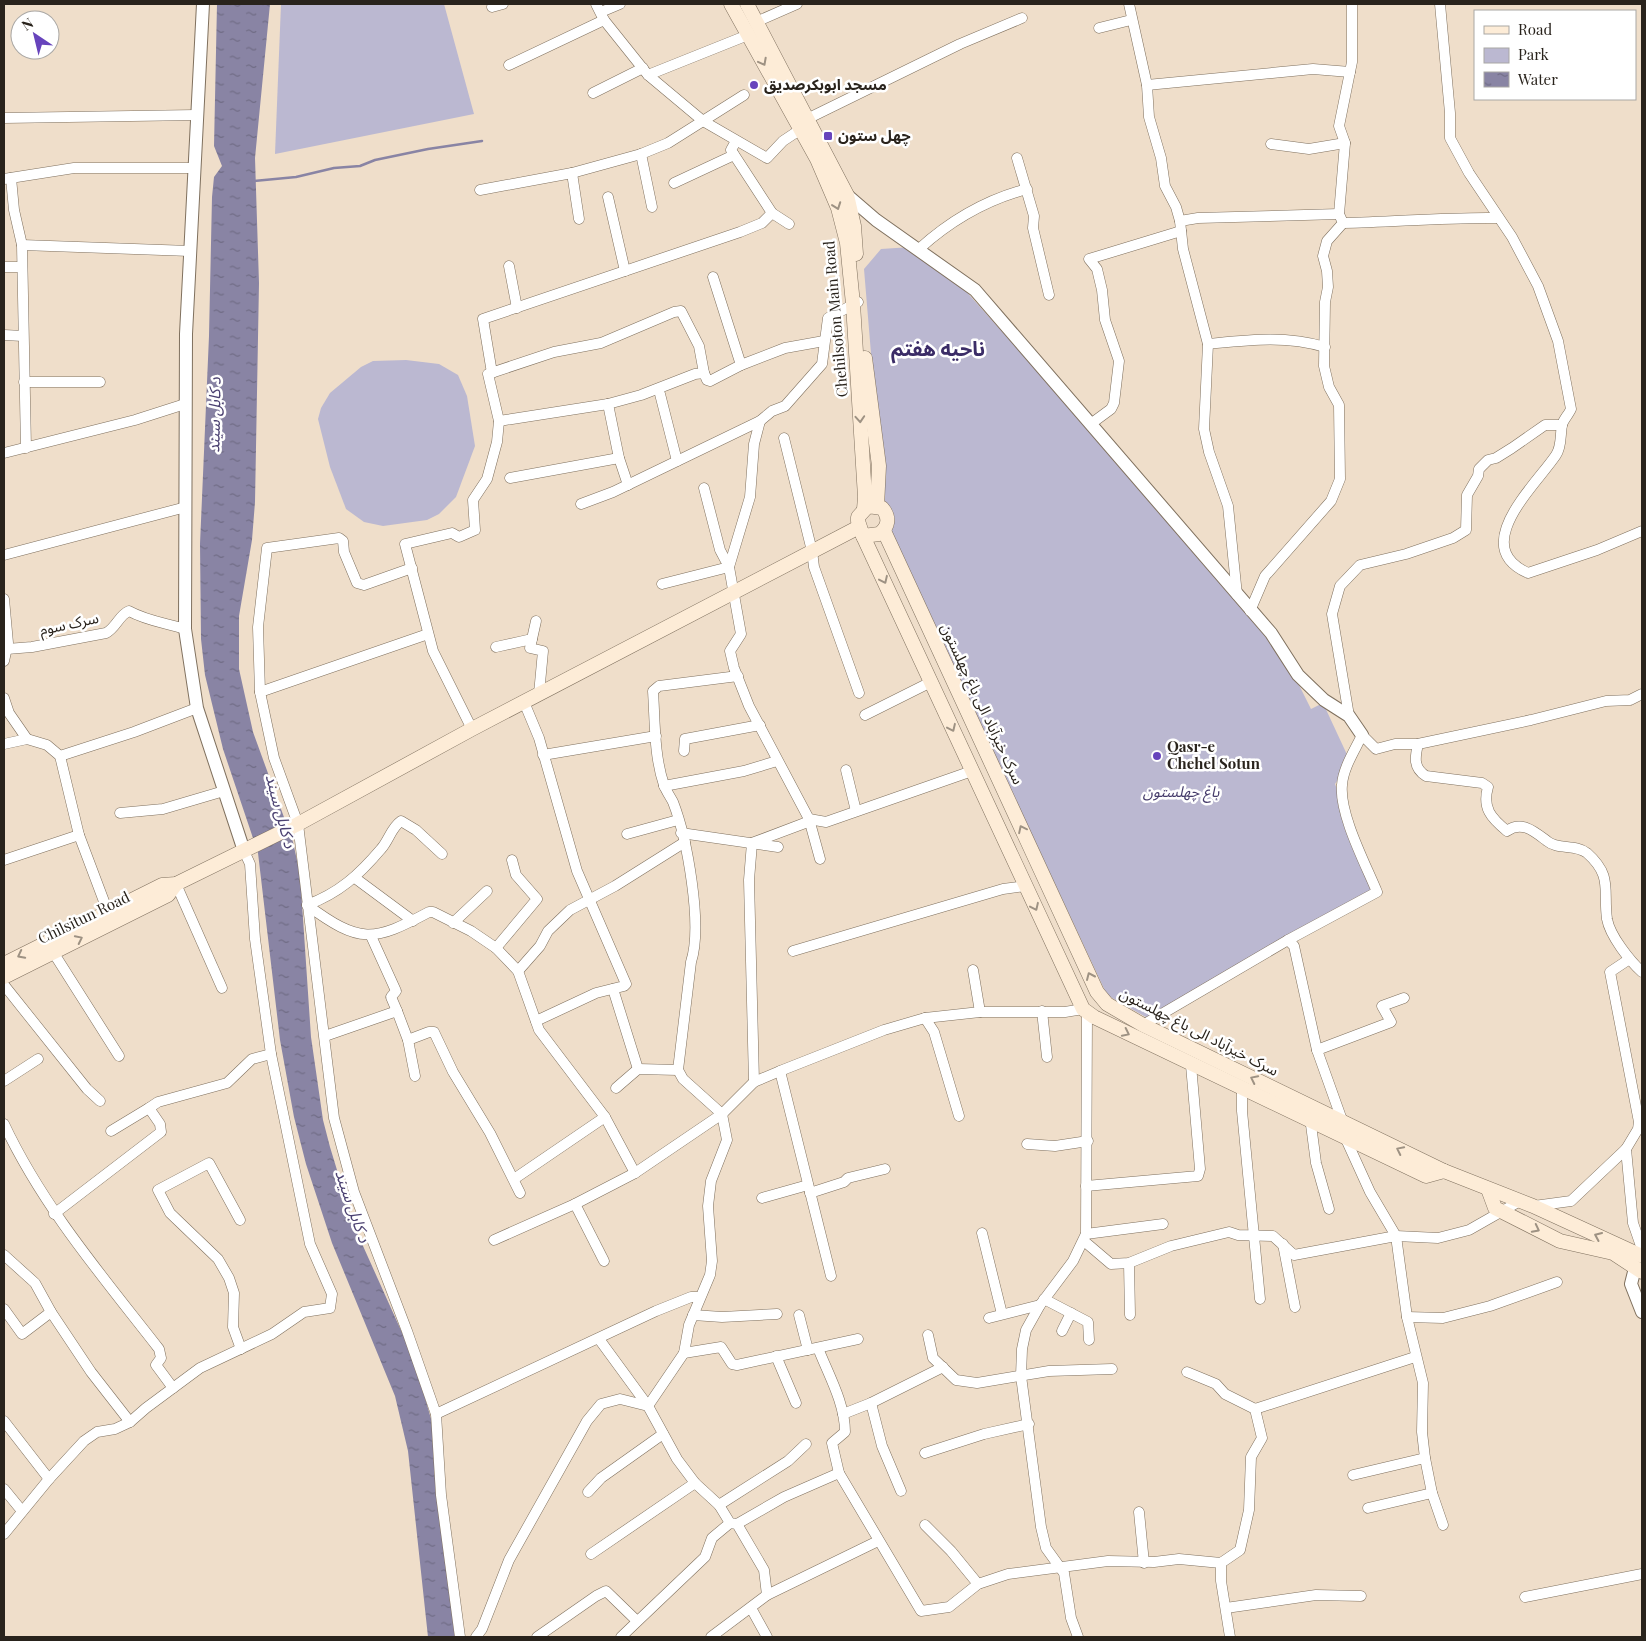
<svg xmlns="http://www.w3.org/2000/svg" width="1646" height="1641" font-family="'Playfair Display','Noto Sans Arabic',serif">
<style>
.green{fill:#bbb8d1}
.water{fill:url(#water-ripples)}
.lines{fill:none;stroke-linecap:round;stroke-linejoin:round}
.stream{stroke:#8984a4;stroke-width:2.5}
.minor-casing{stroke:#7f705e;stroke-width:11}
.tertiary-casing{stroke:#7f705e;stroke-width:14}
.secondary-casing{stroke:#7f705e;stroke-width:15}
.minor{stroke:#fff;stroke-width:10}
.tertiary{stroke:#fff;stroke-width:12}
.secondary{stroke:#fdecd7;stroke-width:14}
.oneway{stroke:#9e9283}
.poi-dot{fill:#6744bc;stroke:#fff;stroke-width:2}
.labels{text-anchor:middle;stroke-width:5;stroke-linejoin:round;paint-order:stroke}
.poi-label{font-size:15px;font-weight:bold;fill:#29231c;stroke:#fff;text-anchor:start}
.street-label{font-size:15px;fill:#29231c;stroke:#fff}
.park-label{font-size:15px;font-style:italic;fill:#463c6b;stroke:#fff}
.water-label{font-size:16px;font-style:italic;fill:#4b4171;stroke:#fff}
.district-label{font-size:20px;font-weight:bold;fill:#3b2c67;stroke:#fff}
</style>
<defs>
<pattern id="water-ripples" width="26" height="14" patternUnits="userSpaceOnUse" patternTransform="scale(1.25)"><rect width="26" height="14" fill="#8984a4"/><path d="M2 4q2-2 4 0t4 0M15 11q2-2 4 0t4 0" fill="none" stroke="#706c85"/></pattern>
</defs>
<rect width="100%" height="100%" fill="#efdeca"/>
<g class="green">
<path d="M281,4H444L474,114L275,154Z"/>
<path d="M911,247L955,279L1050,385L1284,655L1311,709L1323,703L1350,761L1335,784L1375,891L1151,1020L1107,995L890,532L888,507L883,498L864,269L881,249Z"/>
<path d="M406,360L439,364L458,375L467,396L475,446L456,497L439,514L427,520L383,526L364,522L346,509L330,467L318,419L321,408L330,393L361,367L373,361Z"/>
</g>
<path class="water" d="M217,4H270L255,158L259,283L255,502L252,540L239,616V669L253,732L293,842L300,874L311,1037L323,1120L330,1147L354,1226L404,1337L420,1380L433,1426L456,1637H428L408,1451L395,1396L332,1243L306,1164L294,1117L280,1040L258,853L223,749L205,675L201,639L200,544L209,336L212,197L214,177L222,166L214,146Z"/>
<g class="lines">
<path class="stream" d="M253,181L296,177L334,168L360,166L375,160L428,149L482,141"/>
<g class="minor-casing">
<g id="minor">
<path d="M596,4L604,20L648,75L703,121L767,158L783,141L801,129"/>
<path d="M1129,4L1147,85L1149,117L1161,158L1165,186L1176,207L1180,221L1183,249L1208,344L1204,429L1209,452L1228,506L1237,595"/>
<path d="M1440,4L1450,113V138L1469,173L1512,237L1538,286L1558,341L1571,409C1569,414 1563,420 1562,425C1560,435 1562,446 1556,455C1536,485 1468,546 1528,573L1597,550L1642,531"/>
<path d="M492,7L503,4"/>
<path d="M601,12L620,4"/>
<path d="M756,22L797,4"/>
<path d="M1099,28L1131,20"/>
<path d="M509,65L604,20"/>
<path d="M648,75L748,35"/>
<path d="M1147,85L1313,69L1350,72"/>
<path d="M593,93L643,68"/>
<path d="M4,118L196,115"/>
<path d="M807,119L960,44L1022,18"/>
<path d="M736,141L731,150L772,213L789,224"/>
<path d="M1271,144L1309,149L1345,143"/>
<path d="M641,154L652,207"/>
<path d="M1017,158L1034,216L1033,228L1049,295"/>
<path d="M572,173L579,219"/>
<path d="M11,178L14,210L22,245L26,448"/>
<path d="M4,179L74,168H194"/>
<path d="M674,183L734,155"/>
<path d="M480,190L572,173L641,154L668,143L744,95"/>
<path d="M608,197L625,271"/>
<path d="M1180,221L1198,218L1339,214"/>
<path d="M1343,223C1395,222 1446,217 1498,218"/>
<path d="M22,245L190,251"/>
<path d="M919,249C951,220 985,200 1027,189"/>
<path d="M509,266L517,308"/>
<path d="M4,267H22"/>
<path d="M713,277L741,365"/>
<path d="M4,335L23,336"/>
<path d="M1208,344C1248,340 1285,335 1325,347"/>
<path d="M492,373L483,319L740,232L762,223L772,213"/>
<path d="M24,382H100"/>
<path d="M660,394L677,461"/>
<path d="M608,404L619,458L628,485"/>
<path d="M499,421L608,404L641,395L695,374L704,373L707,380L710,381L741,365L785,348L824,341"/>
<path d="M760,421L754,444L750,497L729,567L741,634L730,651L734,668L749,706L809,819L820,859"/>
<path d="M1092,423L1111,409L1114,403L1119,361L1105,320L1102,290L1097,269L1089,259L1181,231"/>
<path d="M784,438L812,551L814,567L859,693"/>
<path d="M4,453L135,420L185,404"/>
<path d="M510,478L619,458"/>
<path d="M581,504L613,492L760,421L772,411L785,406L822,364L828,318L858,302"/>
<path d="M4,555L186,507"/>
<path d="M412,568L364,585L357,583L344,552L343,541L339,538L267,548L258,627L260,692L274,758L298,824L334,1118L354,1192L407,1331L436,1414L441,1495L460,1637"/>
<path d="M662,584L729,567L720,550L704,488"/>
<path d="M4,599L8,643L4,661"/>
<path d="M1250,611L1265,576L1331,501L1340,479L1339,405L1329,387L1324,366L1325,302L1328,287L1327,271L1323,256L1327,241L1343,223L1339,214L1345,143L1339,126L1352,62V4"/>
<path d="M536,621L530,648L543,651L539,694"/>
<path d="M496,647L532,639"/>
<path d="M7,649L32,647L106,633C116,628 119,615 129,611C147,621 166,623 185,629"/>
<path d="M260,692L428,634"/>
<path d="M4,698L9,713L27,739L47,745L60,756L79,835L108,912"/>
<path d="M524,702L539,738L577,871L626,984L624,986L596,993L536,1021"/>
<path d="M865,715L931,682"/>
<path d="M1349,716L1332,614L1340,586L1360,565L1406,554L1453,538L1466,530L1467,495L1478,476L1479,469L1488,460L1496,458L1512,448L1545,425H1562"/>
<path d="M472,729L433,651L405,544L452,533L459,537L475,530L473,500L487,479L497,442L499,421L488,374L554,352L601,343L674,312L681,311L699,346L704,373"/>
<path d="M4,744L27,739"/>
<path d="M1418,744C1415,757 1413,768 1426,776L1482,783L1488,787C1482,808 1491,818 1507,831C1522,820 1535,832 1547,841C1557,850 1576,844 1587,853C1613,876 1603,890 1607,919C1610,936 1630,961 1642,972"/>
<path d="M684,751L685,739L760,725"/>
<path d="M543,755L656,736"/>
<path d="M60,756L134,732L197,708"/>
<path d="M846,770L856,811"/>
<path d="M664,786L744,771L777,761"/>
<path d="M120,813L163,809L224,791"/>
<path d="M809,819L826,822L972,771"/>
<path d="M681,833L778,847"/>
<path d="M627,834L678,820"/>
<path d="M4,860L79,835"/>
<path d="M355,878L413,921"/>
<path d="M176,884L222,988"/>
<path d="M307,905C360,944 373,942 429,912H433L471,931L496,948L518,971L539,1030L605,1117L635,1173"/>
<path d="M307,905C339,893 359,875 381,849C389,840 391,828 401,821L416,830L442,854"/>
<path d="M453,923L487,891"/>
<path d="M371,936L396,991L391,997L397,1011"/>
<path d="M1288,940L1294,946L1317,1050L1342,1120L1345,1137L1370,1192L1396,1236L1407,1317L1423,1383L1422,1432L1425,1458L1432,1493L1443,1525"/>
<path d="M496,948L537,899L516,875L512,860"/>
<path d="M793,951L1003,889L1025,886"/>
<path d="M53,952L119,1056"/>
<path d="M973,970L980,1012"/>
<path d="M518,971L540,946L548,931L570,910L615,886L685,842"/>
<path d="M4,985L87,1089L100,1101"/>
<path d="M613,989L638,1069"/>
<path d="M1042,1011L1047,1057"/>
<path d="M925,1018L934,1032L959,1116"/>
<path d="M1143,1025L1288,940L1377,892C1366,865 1339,814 1342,785C1343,768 1355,750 1362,735L1376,749L1395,744H1418L1531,720L1606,701L1630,700L1642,694"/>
<path d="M325,1036L397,1011L408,1040L415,1076"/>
<path d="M408,1040L429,1032H434L453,1072L490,1133L520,1193"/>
<path d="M1317,1050L1391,1022L1382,1006L1404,998"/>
<path d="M780,1071L831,1276"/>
<path d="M4,1081L38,1059"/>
<path d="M754,1082L749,880L752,843L805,823L809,819"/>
<path d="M616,1088L638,1069L678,1070"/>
<path d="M1242,1088V1111L1260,1299"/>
<path d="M1310,1117L1316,1163L1329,1209"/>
<path d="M4,1124C43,1207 103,1277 159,1349L161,1358L156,1365L173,1388"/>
<path d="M111,1131L149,1108"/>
<path d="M1027,1144L1055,1146L1088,1141"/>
<path d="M1626,1149L1633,1223L1642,1249"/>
<path d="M514,1179L605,1117"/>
<path d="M1086,1186L1198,1176L1200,1169L1191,1065"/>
<path d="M810,1193L844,1182L848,1178L885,1169"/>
<path d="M762,1198L808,1185"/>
<path d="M575,1204L604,1261"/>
<path d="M1534,1206L1571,1201L1626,1149L1638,1129L1639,1122L1610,972L1628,960"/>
<path d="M54,1214L161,1132L160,1124L149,1108L158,1102L227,1083L252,1059L271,1054"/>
<path d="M240,1220L209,1163L158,1190L170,1213L218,1259L229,1278L234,1293L233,1327L241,1349"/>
<path d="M982,1233L1002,1314"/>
<path d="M1086,1234L1163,1224"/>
<path d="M494,1240L575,1204L635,1173L722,1114L754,1082L780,1071L884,1030L925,1018L980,1012H1065L1083,1009"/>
<path d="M1084,1241L1111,1264L1129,1263L1171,1246L1229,1232L1238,1235L1273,1236L1294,1255L1396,1236L1438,1238L1469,1230L1520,1201"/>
<path d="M1283,1244L1295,1307"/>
<path d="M4,1255L35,1283L51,1312L91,1372L130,1422"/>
<path d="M1129,1263L1130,1315"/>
<path d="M1044,1299L1088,1322L1089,1340"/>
<path d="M4,1309L22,1334L51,1312"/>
<path d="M693,1315L722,1317L777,1314"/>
<path d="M799,1315L808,1350"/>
<path d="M1407,1317L1443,1318L1490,1306L1557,1282"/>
<path d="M989,1318L1040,1305"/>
<path d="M1062,1331L1071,1313"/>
<path d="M928,1335L933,1358L956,1380L977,1383L1049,1371L1112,1369"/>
<path d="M599,1339L648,1406L677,1459L695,1483L719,1505L730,1523L737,1524L764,1570L767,1595"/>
<path d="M818,1348C828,1374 845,1403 845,1432L832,1443L839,1473L921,1611L949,1607L978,1584L1008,1574L1108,1561L1154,1562L1179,1559L1221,1563L1240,1550L1249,1510L1251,1457L1262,1438L1255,1409L1225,1394L1216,1384L1187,1372"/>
<path d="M684,1353L721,1347L732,1364L737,1365L858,1339"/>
<path d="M776,1356L796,1403"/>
<path d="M871,1403L882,1446L901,1491"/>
<path d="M648,1406L684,1353L689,1325L710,1275L712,1261L708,1206L711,1181L727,1140L722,1114L683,1079L678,1070L691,962C703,925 687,838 673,802C670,796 666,791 664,785C654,756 655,721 653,691L659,686L738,676"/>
<path d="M1255,1409L1415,1357"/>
<path d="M436,1414L656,1311L691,1297H700"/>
<path d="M843,1414L871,1403L943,1367"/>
<path d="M4,1421L49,1479"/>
<path d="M925,1453L984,1434L1029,1424"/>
<path d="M1353,1475L1425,1458"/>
<path d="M4,1489L22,1511"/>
<path d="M588,1492L601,1478L663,1434"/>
<path d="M719,1505L788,1461L806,1444"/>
<path d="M1368,1508L1432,1493"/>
<path d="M1139,1512L1144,1563"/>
<path d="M737,1524L784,1497L839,1473"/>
<path d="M925,1525L951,1551L978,1584"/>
<path d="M4,1534L49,1479L84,1441L97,1432L115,1429L130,1422L146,1408L200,1368L272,1334L304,1312L330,1308L332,1294L310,1244L271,1054L255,939L250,864L244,851"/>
<path d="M591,1554L695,1483"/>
<path d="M1221,1563V1581L1230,1637"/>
<path d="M1525,1597L1642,1574"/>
<path d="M751,1608L767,1637"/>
<path d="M1226,1608L1316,1595L1361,1596"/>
<path d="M476,1637L482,1629L509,1560L587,1421L601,1404L620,1399L648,1406"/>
<path d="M537,1637L596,1596L606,1591L637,1621"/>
<path d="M621,1637L705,1557L712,1538L730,1523"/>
<path d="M711,1637L767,1595L878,1541"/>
<path d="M1078,1637L1071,1618L1064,1573L1046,1548L1041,1527L1021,1376L1022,1349L1026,1330L1040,1305L1073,1261L1086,1234L1087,1012"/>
</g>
</g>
<g class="tertiary-casing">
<g id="tertiary">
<path d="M203,4L186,334L185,629L197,708L244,851"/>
<path d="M847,195L876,220L975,290L1271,633L1298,675L1324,700L1349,716L1362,735"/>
<path d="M1635,1268L1631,1284L1642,1312"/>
</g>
</g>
<g class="secondary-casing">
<g id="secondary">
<path d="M731,4L817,159L838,208L847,243L853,304L865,497L864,509"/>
<path d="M747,4L847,195L854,226L856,254"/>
<path d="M865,358L879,466L877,506"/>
<path d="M868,506L882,508C890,517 889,527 879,534L863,536L858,521V517Z"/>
<path d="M884,531L1097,992L1107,1004L1143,1025L1444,1171L1533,1206L1642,1256"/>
<path d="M863,536L1083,1009L1094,1017L1426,1176L1444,1171"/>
<path d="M4,964L162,885L176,884L298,824L472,729L859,527"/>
<path d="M4,977L168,895L176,884"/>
<path d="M1488,1189L1495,1208L1560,1241L1613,1253L1642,1272"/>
</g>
</g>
<use href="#minor" class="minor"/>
<use href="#tertiary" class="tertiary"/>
<use href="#secondary" class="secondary"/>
</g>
<defs><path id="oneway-chevron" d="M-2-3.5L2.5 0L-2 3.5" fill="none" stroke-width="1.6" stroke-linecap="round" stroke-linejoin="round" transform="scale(1.25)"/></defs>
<g class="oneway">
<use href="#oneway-chevron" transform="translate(763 62) rotate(62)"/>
<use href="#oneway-chevron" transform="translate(837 206) rotate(70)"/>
<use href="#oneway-chevron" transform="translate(860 419) rotate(86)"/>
<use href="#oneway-chevron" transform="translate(884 580) rotate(65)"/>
<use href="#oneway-chevron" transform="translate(952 728) rotate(65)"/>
<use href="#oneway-chevron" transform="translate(1022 829) rotate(-116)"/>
<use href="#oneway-chevron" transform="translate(1035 907) rotate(65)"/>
<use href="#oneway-chevron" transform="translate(79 939) rotate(-26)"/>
<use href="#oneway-chevron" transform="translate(21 955) rotate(153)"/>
<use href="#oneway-chevron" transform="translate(1090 976) rotate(-114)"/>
<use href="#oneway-chevron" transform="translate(1126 1033) rotate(26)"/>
<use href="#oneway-chevron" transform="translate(1254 1079) rotate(-154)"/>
<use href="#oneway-chevron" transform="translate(1400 1150) rotate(-154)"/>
<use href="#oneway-chevron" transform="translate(1536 1229) rotate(27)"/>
<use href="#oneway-chevron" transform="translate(1598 1236) rotate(-156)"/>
</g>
<g class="poi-dot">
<circle cx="754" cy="85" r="5"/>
<rect x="823" y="131" width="10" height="10" rx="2.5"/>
<circle cx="1157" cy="756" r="5"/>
</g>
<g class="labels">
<g class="poi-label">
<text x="764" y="90">مسجد ابوبکرصدیق</text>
<text x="838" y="141">چهل ستون</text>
<text x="1167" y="752">Qasr-e<tspan x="1167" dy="17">Chehel Sotun</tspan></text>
</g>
<g class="street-label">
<text transform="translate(836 319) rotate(-95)" y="5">Chehilsoton Main Road</text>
<text transform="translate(69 624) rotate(-12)" y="5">سرک سوم</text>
<text transform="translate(982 704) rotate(65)" y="5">سرک خیرآباد الی باغ چهلستون</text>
<text transform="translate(84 918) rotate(-26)" y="5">Chilsitun Road</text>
<text transform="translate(1199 1032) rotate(27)" y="5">سرک خیرآباد الی باغ چهلستون</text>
</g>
<g class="park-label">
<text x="1181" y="797">باغ چهلستون</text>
</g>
<g class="water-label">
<text transform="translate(214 415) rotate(-89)" y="6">د کابل سيند</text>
<text transform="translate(281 811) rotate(75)" y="6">د کابل سيند</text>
<text transform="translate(353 1206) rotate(71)" y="6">د کابل سيند</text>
</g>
<g class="district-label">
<text x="938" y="356">ناحیه هفتم</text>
</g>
</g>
<rect width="1646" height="1641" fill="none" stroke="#29231c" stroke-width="10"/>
<rect x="1474" y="10" width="162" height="90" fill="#ffffff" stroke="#a9a7a4"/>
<rect x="1484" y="26" width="25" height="8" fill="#fdecd7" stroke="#a9a7a4"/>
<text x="1518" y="35" font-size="15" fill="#29231c">Road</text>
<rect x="1484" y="48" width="25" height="15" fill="#bbb8d1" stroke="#a9a7a4"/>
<text x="1518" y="60" font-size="15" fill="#29231c">Park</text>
<rect x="1484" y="72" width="25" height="15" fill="url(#water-ripples)" stroke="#a9a7a4"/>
<text x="1518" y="85" font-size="15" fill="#29231c">Water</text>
<g transform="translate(35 35) rotate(325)"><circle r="24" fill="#ffffff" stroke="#a9a7a4"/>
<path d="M0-4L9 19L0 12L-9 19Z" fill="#6744bc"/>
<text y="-8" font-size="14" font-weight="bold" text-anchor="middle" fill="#29231c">N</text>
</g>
</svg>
